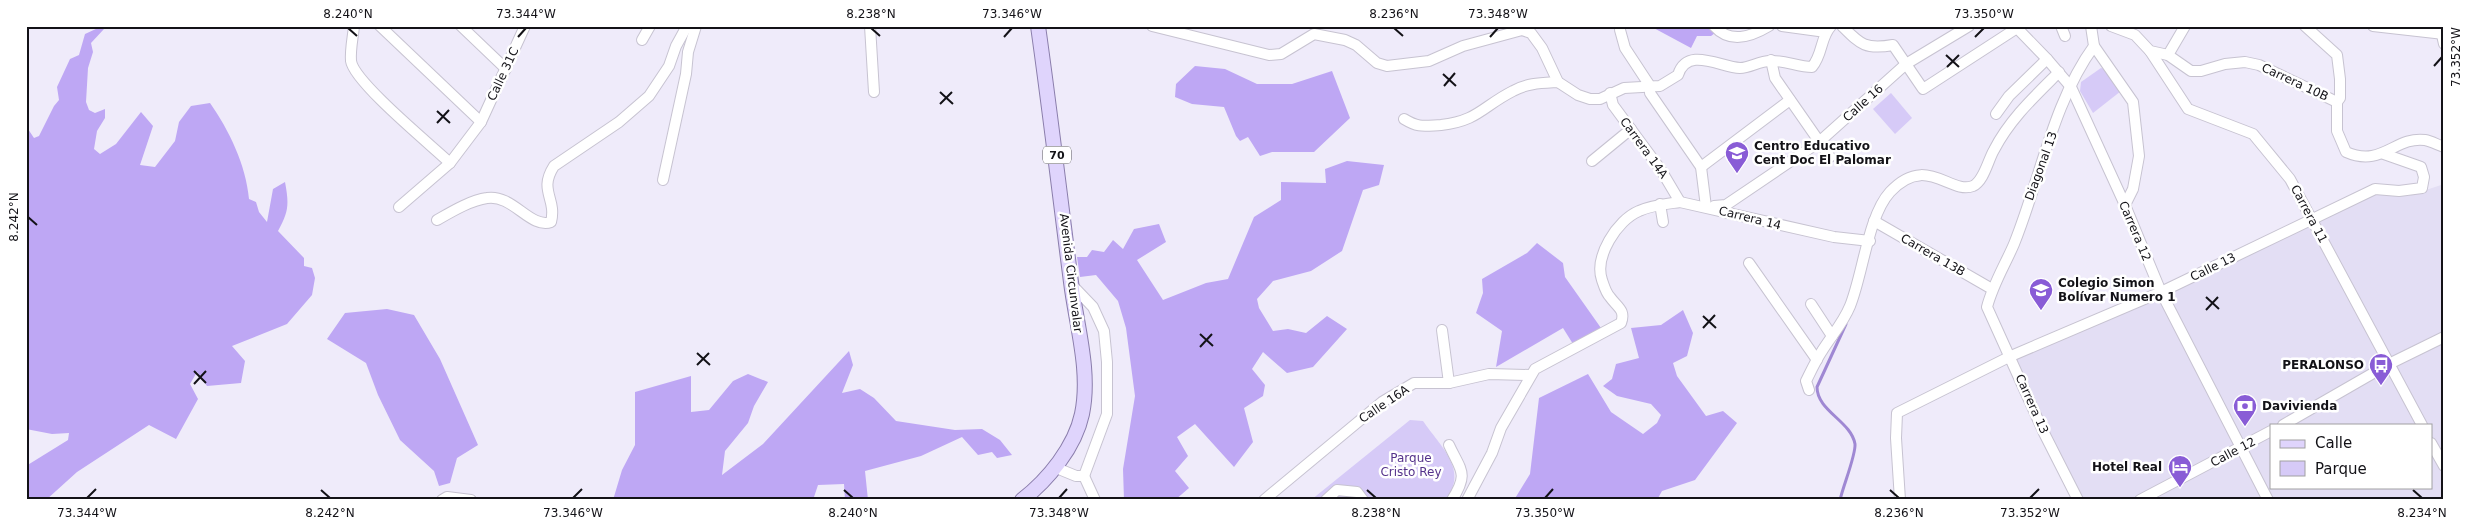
<svg xmlns="http://www.w3.org/2000/svg" width="2470" height="526" font-family="'DejaVu Sans',sans-serif">
<style>
.built{fill:#e3def4;fill-rule:evenodd}
.green{fill:#d6caf7}
.forest{fill:#bea7f4}
.lines{fill:none;stroke-linecap:round;stroke-linejoin:round}
.stream{stroke:#9f88d3;stroke-width:3}
.minor-casing{stroke:#c7c3d1;stroke-width:12}
.major-casing{stroke:#8a7dab;stroke-width:16}
.minor{stroke:#fff;stroke-width:10}
.major{stroke:#dfd4fc;stroke-width:14}
.ticks{fill:none;stroke:#131217;stroke-width:2}
.labels{text-anchor:middle;stroke-width:5;stroke-linejoin:round;paint-order:stroke}
.shield{fill:#fff;stroke:#5a595d;stroke-width:1}
.shield-label{font-size:11px;font-weight:bold;fill:#131217}
.street-label{font-size:12px;fill:#131217;stroke:#fff}
.poi-label{font-size:12px;font-weight:bold;fill:#131217;stroke:#fff;text-anchor:start}
.park-label{font-size:12px;fill:#55338b;stroke:#fff}
.neatline{fill:none;stroke:#131217;stroke-width:2}
.ticks-label{font-size:12px;text-anchor:middle;fill:#131217}
</style>
<rect width="100%" height="100%" fill="#efebfa"/>
<path class="built" d="M2444,184V500H2075L2010,360L2373,191L2408,196ZM2271,425H2431V487H2271Z"/>
<g class="green">
<path d="M2101,68L2104,69L2121,91L2093,113L2080,91L2081,82Z"/>
<path d="M1891,93L1912,118L1895,134L1873,109Z"/>
<path d="M1410,420L1423,421C1440,446 1470,471 1445,500H1311Z"/>
</g>
<g class="forest">
<path d="M1650,26H1708L1715,33L1711,36H1697L1691,48Z"/>
<path d="M98,28L104,29L91,43L93,52L88,68L86,102L89,110L95,113L105,109V118L97,131L94,149L100,154L116,144L141,112L153,126L140,165L155,167L175,141L179,122L191,106L210,103C229,130 246,165 249,199L256,202L259,212L267,222L273,189L285,182C289,204 289,211 278,231L304,258V266L312,268L315,278L312,295L287,324L232,346L245,361L241,383L207,386L197,372L190,384L198,399L176,439L149,425L77,472L46,500H26V466L68,440L69,433L52,434L26,429V130L28,129L34,138L39,136L54,106L59,100L57,87L70,59L79,55L85,34Z"/>
<path d="M1195,66L1225,69L1257,84H1292L1332,71L1350,118L1314,152H1272L1260,156L1248,137L1240,141L1236,136L1224,107L1192,104L1175,97L1176,84Z"/>
<path d="M1347,161L1384,165L1379,185L1363,190L1342,251L1311,271L1273,281L1257,299L1259,308L1273,331L1288,329L1306,333L1327,316L1347,329L1313,367L1287,373L1263,352L1252,369L1265,385L1263,396L1244,408L1253,442L1234,467L1195,424L1177,437L1188,456L1175,471L1189,488L1175,500H1124L1123,469L1135,396L1126,328L1118,301L1096,275L1080,277L1077,257H1087L1092,250L1104,252L1113,240L1123,249L1134,229L1159,224L1166,242L1137,260L1163,300L1206,283L1228,279L1254,217L1281,200V182L1326,183L1325,169Z"/>
<path d="M1537,243L1563,263L1565,277L1601,328L1573,344L1563,328L1496,367L1502,331L1476,313L1483,293L1482,279L1527,253Z"/>
<path d="M387,309L414,315L440,359L478,445L457,458L450,483L439,486L434,471L400,440L378,395L366,363L327,339L345,313Z"/>
<path d="M1683,310L1693,333L1687,356L1673,363L1677,376L1706,416L1723,411L1737,423L1695,480L1662,491L1657,500H1514L1530,474L1539,398L1588,374L1611,412L1643,434L1657,423L1661,415L1651,404L1617,396L1603,386L1612,379L1616,364L1639,358L1631,328L1661,325Z"/>
<path d="M849,351L853,365L842,393L860,389L874,398L896,421L955,430L982,429L1000,440L1012,455L997,458L992,452L978,455L962,437L921,456L865,471L868,500H845L844,484L818,485L813,500H613L622,470L635,445V392L691,376V412L709,410L733,381L748,374L768,382L754,406L748,423L725,451L722,475L763,444Z"/>
</g>
<g class="lines">
<path class="stream" d="M1840,500C1843,486 1856,455 1855,444C1851,421 1817,411 1817,387L1846,324"/>
<g class="minor-casing">
<g id="minor">
<path d="M354,26C353,37 350,50 351,61C354,82 431,145 450,163"/>
<path d="M380,26L481,122"/>
<path d="M461,26L506,69"/>
<path d="M870,26L874,92"/>
<path d="M1152,26L1269,55L1281,54L1314,34L1345,40L1356,45L1377,63L1387,66L1429,61L1463,46L1522,30L1531,33L1542,48L1558,82L1578,95L1590,99H1600L1624,88L1660,86L1678,75C1687,46 1720,67 1740,68C1750,68 1759,61 1770,61C1784,60 1798,67 1812,67C1823,54 1820,38 1831,26"/>
<path d="M1714,26C1730,44 1751,37 1769,26"/>
<path d="M1782,26L1826,32"/>
<path d="M1842,26C1860,44 1865,50 1893,45L1923,89L2017,28"/>
<path d="M2015,26L2047,59L2071,87L2125,205L2161,292L2268,500"/>
<path d="M2061,26L2065,36"/>
<path d="M2111,26L2135,35L2150,51L2168,55L2191,71H2201L2225,64L2245,62L2259,65L2337,102"/>
<path d="M2305,26L2337,55L2340,79V98L2337,102V131L2346,152C2382,168 2395,136 2425,140C2431,141 2438,145 2444,147"/>
<path d="M2373,26L2444,34"/>
<path d="M2440,26L2444,44"/>
<path d="M1620,30L1625,48L1650,86V93L1701,167L1706,207"/>
<path d="M642,40L650,26"/>
<path d="M2094,46L2133,102L2139,156L2133,189L2125,205"/>
<path d="M2150,51L2188,109L2253,134L2290,179L2422,425"/>
<path d="M2168,55L2185,26"/>
<path d="M1771,60L1775,78L1830,157"/>
<path d="M1610,93L1613,105L1661,170L1680,202"/>
<path d="M1996,114L2009,96L2047,59"/>
<path d="M1404,119C1419,128 1423,126 1441,125C1478,121 1483,106 1513,91C1527,83 1542,83 1558,82"/>
<path d="M1592,161L1631,129"/>
<path d="M1701,167L1790,100"/>
<path d="M663,180L686,74L688,52L696,26"/>
<path d="M1660,204L1663,222"/>
<path d="M1714,206L1726,205L1819,142L1906,64L1969,26"/>
<path d="M399,207L450,163L481,122L525,26"/>
<path d="M437,220C451,212 471,200 487,198C513,194 530,229 551,222C557,198 538,191 554,166L619,122L649,96L669,66L676,46L687,26"/>
<path d="M1874,221L1992,289"/>
<path d="M1749,263L1817,360"/>
<path d="M1071,284L1093,307L1104,331L1107,362V414L1084,476"/>
<path d="M1811,304L1832,336"/>
<path d="M1442,330L1449,383"/>
<path d="M1809,390L1806,381C1811,371 1816,360 1822,351C1832,335 1843,323 1850,306C1863,274 1868,216 1890,192C1926,153 1950,195 1973,186C1984,181 1988,160 1994,150C2010,119 2034,97 2059,72"/>
<path d="M2283,425L2389,364L2444,337"/>
<path d="M2431,443L2444,466"/>
<path d="M1449,445C1461,471 1469,473 1452,500"/>
<path d="M1054,467L1076,476H1084"/>
<path d="M1084,476L1095,500"/>
<path d="M442,500L447,497L471,500"/>
<path d="M1264,500L1382,402L1414,383H1449L1489,374L1530,375"/>
<path d="M1326,500L1337,490L1357,492L1363,500"/>
<path d="M1467,500L1492,453L1501,428L1535,369L1621,323C1626,310 1617,307 1610,297C1606,293 1604,286 1602,280C1594,257 1617,220 1639,211C1652,205 1666,204 1680,202L1834,237L1870,241"/>
<path d="M1900,500L1896,438L1897,413L2011,356L2161,292L2375,189L2399,191L2422,188L2424,177L2421,167L2384,154"/>
<path d="M2078,500L2044,433L1987,307C1993,284 2005,265 2014,244C2040,180 2053,102 2094,46L2091,26"/>
<path d="M2140,500L2271,431"/>
</g>
</g>
<g class="major-casing">
<path id="major" d="M1022,500C1048,480 1075,447 1082,414C1091,371 1076,324 1071,282C1060,197 1050,111 1038,26"/>
</g>
<use href="#minor" class="minor"/>
<use href="#major" class="major"/>
</g>
<path class="ticks" d="M348,28L357,36M871,28L880,36M1394,28L1403,36M518,37L526,28M1004,37L1012,28M1490,37L1498,28M1975,37L1984,28M1946,55L1959,67M2434,66L2442,57M1947,67L1959,55M1443,74L1456,86M1444,86L1455,73M940,92L953,104M940,104L952,92M437,111L450,123M437,123L449,110M28,217L37,225M2206,297L2219,309M2206,310L2218,297M1703,316L1716,328M1703,328L1715,315M1200,334L1213,346M1200,347L1212,334M697,353L710,365M697,365L709,353M194,371L206,383M194,384L206,371M321,490L330,498M844,490L853,498M1367,490L1376,498M1890,490L1899,498M2413,490L2422,498M87,498L96,489M573,498L582,489M1059,498L1067,489M1545,498L1553,489M2030,498L2039,489"/>
<defs>
<g id="school-pin" transform="scale(1.25)"><path d="M0 17L-7.5 6A9.5 9.5 0 1 1 7.5 6Z" fill="#895cd6" stroke="#fff"/><path d="M0-5L7-2L0 1L-7-2ZM-4 1L0 2.5L4 1V4Q0 6-4 4Z" fill="#fff"/></g>
<g id="bus-pin" transform="scale(1.25)"><path d="M0 17L-7.5 6A9.5 9.5 0 1 1 7.5 6Z" fill="#895cd6" stroke="#fff"/><path d="M-5-6H5V4H4V6H2V4H-2V6H-4V4H-5ZM-3.5-4V0h7V-4ZM-3.5 1.2v1.5H-2V1.2ZM2 1.2v1.5H3.5V1.2Z" fill="#fff"/></g>
<g id="bank-pin" transform="scale(1.25)"><path d="M0 17L-7.5 6A9.5 9.5 0 1 1 7.5 6Z" fill="#895cd6" stroke="#fff"/><path d="M-6-4H6V4H-6ZM0-2.3a2.3 2.3 0 1 0 0 4.6a2.3 2.3 0 1 0 0-4.6Z" fill="#fff"/></g>
<g id="hotel-pin" transform="scale(1.25)"><path d="M0 17L-7.5 6A9.5 9.5 0 1 1 7.5 6Z" fill="#895cd6" stroke="#fff"/><path d="M-6-4.5h1.5V1H6V5H4.5V3h-9V5H-6ZM-4 0a1.8 1.8 0 1 1 3.6 0ZM.5 0V-2.5h3Q6-2.5 6 0Z" fill="#fff"/></g>
</defs>
<g fill-rule="evenodd">
<use href="#school-pin" x="1737" y="153"/>
<use href="#school-pin" x="2041" y="290"/>
<use href="#bus-pin" x="2381" y="365"/>
<use href="#bank-pin" x="2245" y="406"/>
<use href="#hotel-pin" x="2180" y="467"/>
</g>
<g class="labels">
<rect class="shield" x="1043" y="146.5" width="28" height="17" rx="4"/>
<g class="shield-label">
<text x="1057" y="159">70</text>
</g>
<g class="street-label">
<text transform="translate(503 74) rotate(-65)" y="4">Calle 31C</text>
<text transform="translate(2295 82) rotate(25)" y="4">Carrera 10B</text>
<text transform="translate(1863 103) rotate(-42)" y="4">Calle 16</text>
<text transform="translate(1644 148) rotate(54)" y="4">Carrera 14A</text>
<text transform="translate(2041 166) rotate(-70)" y="4">Diagonal 13</text>
<text transform="translate(2309 214) rotate(62)" y="4">Carrera 11</text>
<text transform="translate(1750 218) rotate(14)" y="4">Carrera 14</text>
<text transform="translate(2135 231) rotate(67)" y="4">Carrera 12</text>
<text transform="translate(1933 255) rotate(30)" y="4">Carrera 13B</text>
<text transform="translate(2213 267) rotate(-26)" y="4">Calle 13</text>
<text transform="translate(1071 273) rotate(83)" y="4">Avenida Circunvalar</text>
<text transform="translate(1384 404) rotate(-34)" y="4">Calle 16A</text>
<text transform="translate(2032 404) rotate(66)" y="4">Carrera 13</text>
<text transform="translate(2233 452) rotate(-28)" y="4">Calle 12</text>
</g>
<g class="poi-label">
<text x="1754" y="150">Centro Educativo<tspan x="1754" dy="14">Cent Doc El Palomar</tspan></text>
<text x="2058" y="287">Colegio Simon<tspan x="2058" dy="14">Bolívar Numero 1</tspan></text>
<text x="2364" y="369" text-anchor="end">PERALONSO</text>
<text x="2262" y="410">Davivienda</text>
<text x="2162" y="471" text-anchor="end">Hotel Real</text>
</g>
<g class="park-label">
<text x="1411" y="462">Parque<tspan x="1411" dy="14">Cristo Rey</tspan></text>
</g>
</g>
<rect width="2470" height="526" fill="none" stroke="#ffffff" stroke-width="55"/>
<rect x="2270" y="424" width="162" height="65" fill="#ffffff" stroke="#a1a0a2"/>
<rect x="2280" y="440" width="25" height="8" fill="#dfd4fc" stroke="#a1a0a2"/>
<text x="2315" y="448" font-size="15" fill="#131217">Calle</text>
<rect x="2280" y="461" width="25" height="15" fill="#d6caf7" stroke="#a1a0a2"/>
<text x="2315" y="474" font-size="15" fill="#131217">Parque</text>
<rect x="28" y="28" width="2414" height="470" class="neatline"/>
<g class="ticks-label">
<text x="348" y="18">8.240°N</text>
<text x="526" y="18">73.344°W</text>
<text x="871" y="18">8.238°N</text>
<text x="1012" y="18">73.346°W</text>
<text x="1394" y="18">8.236°N</text>
<text x="1498" y="18">73.348°W</text>
<text x="1984" y="18">73.350°W</text>
<text transform="translate(2456 57) rotate(-90)" y="4">73.352°W</text>
<text transform="translate(14 217) rotate(-90)" y="4">8.242°N</text>
<text x="87" y="517">73.344°W</text>
<text x="330" y="517">8.242°N</text>
<text x="573" y="517">73.346°W</text>
<text x="853" y="517">8.240°N</text>
<text x="1059" y="517">73.348°W</text>
<text x="1376" y="517">8.238°N</text>
<text x="1545" y="517">73.350°W</text>
<text x="1899" y="517">8.236°N</text>
<text x="2030" y="517">73.352°W</text>
<text x="2422" y="517">8.234°N</text>
</g>
</svg>
